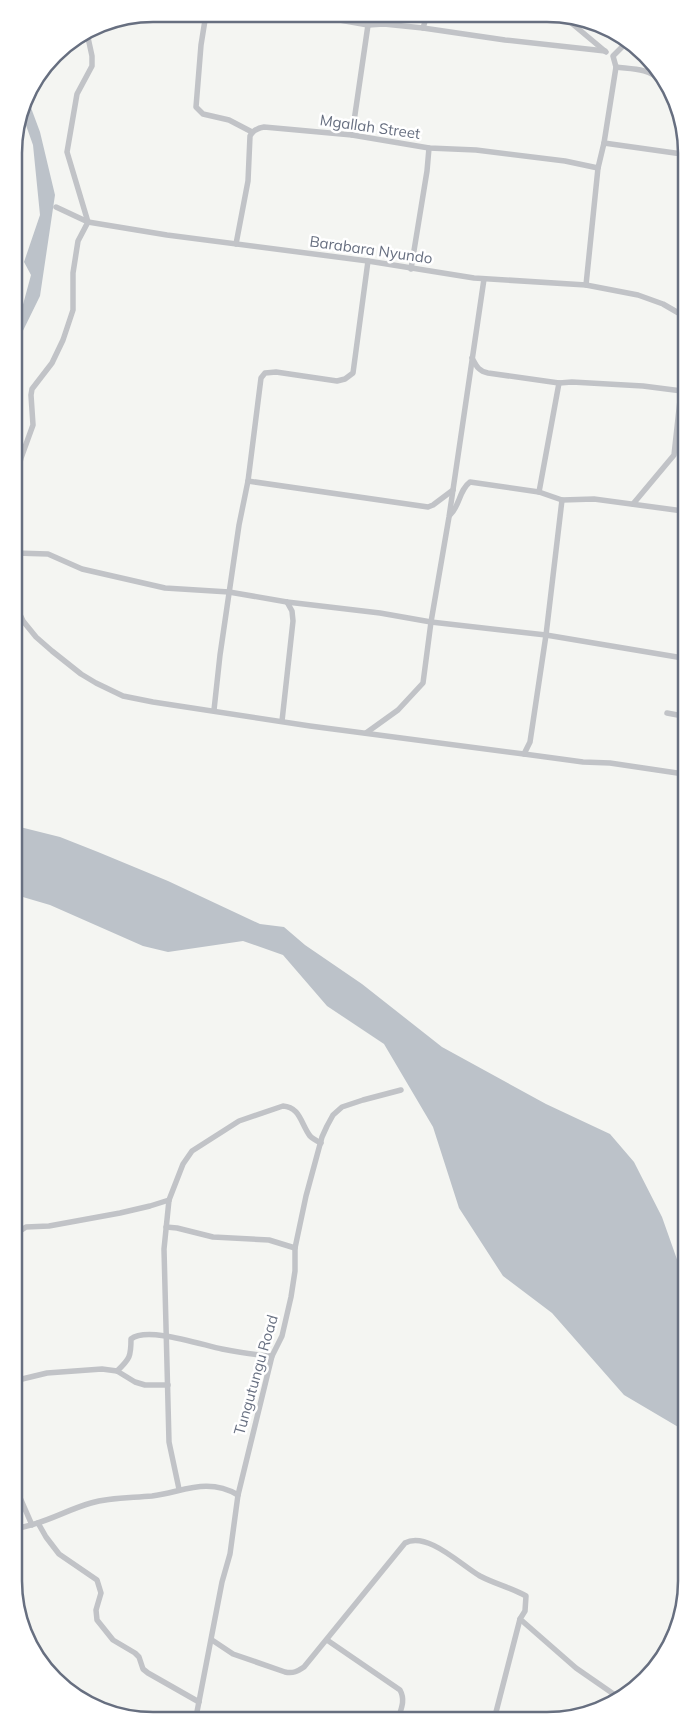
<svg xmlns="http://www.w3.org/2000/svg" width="700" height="1734" font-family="Mulish,sans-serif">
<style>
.water{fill:#bcc2c9}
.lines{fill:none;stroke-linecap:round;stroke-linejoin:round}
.street{stroke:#c1c3c7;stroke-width:5.5}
.labels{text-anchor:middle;stroke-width:5;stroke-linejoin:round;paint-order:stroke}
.street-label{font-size:15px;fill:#676f80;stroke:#fff}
.rim{fill:none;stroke:#676f80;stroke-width:2.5}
</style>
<rect width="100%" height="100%" fill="#f4f5f2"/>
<g class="water">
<path d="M27,97L40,132L55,195L40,296L15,347V325L21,312L31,275L24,262L40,215L33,145L22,114Z"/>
<path d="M16,826L60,837L98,852L168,881L260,924L284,927L305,945L362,984L442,1047L546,1104L610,1134L634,1162L662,1217L685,1282V1431L624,1395L552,1313L503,1276L459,1208L433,1127L384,1044L327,1006L283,955L243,941L168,952L143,946L50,905L16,895Z"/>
</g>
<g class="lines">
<g class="street">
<path d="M206,14L201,45L196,107L203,114L229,120L252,132"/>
<path d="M311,15L368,25L384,24L423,28L427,15"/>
<path d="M563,16L606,52"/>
<path d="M423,28L505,40L605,51"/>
<path d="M616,67C630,69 649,68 660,80"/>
<path d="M352,135L368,25"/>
<path d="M604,143L682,154"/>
<path d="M56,207L88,222L167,235L368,261L474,278L586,285L638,295L663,304L682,315"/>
<path d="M236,244L248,181L250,136C253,130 258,128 264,127L352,135L429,148L476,150L565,161L598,168"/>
<path d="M411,269L427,171L429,148"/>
<path d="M586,285L598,168L604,143L616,67L613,56L625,44"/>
<path d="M472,358C476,365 478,371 488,373L559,383L572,382L643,386L682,391"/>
<path d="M248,481L428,507L433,505L453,490"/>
<path d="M15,483L21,458L33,425L31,395L32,389L52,363L63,340L73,310V273L78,241L88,222L67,152L77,94L92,66V56L87,33"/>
<path d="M539,492L559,383"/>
<path d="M633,504L674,455L681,391"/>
<path d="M450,515C460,506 459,490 470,482L539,492L562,500L594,499L683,511"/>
<path d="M15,553L48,554L82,569L165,588L229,592L287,602L380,613L431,622L546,635L683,658"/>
<path d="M15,604L23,621L36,637L52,651L81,674L96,683L123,696L153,702L310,726L524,754L583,762L610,763L684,774"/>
<path d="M214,710L220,655L239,525L248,481L261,378L265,373L276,372L337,381L345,379L353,373L368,261"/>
<path d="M667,713L683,716"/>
<path d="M282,721L293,621L292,611L287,602"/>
<path d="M366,733L398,710L423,683L431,622L449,517L484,279"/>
<path d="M524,754L530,742L546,635L562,500"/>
<path d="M166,1227L177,1228L213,1237L269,1240L295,1248"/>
<path d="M17,1233L26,1227L49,1226L120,1213L150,1206L169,1200"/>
<path d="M117,1371C130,1359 131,1356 131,1339C147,1326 202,1345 222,1349C238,1352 255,1355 272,1356"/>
<path d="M18,1380L47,1373L102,1369L117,1371L135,1382L145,1385H168"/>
<path d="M179,1489L169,1442L164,1249L169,1200L183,1164L192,1151L239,1121L283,1106C300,1107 301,1124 310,1136C313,1139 317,1141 321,1143"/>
<path d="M18,1493L32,1525"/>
<path d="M38,1523L46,1537L59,1554L97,1580L101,1593L96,1610L97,1620L113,1640L135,1653L139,1657L143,1669L148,1673L199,1702"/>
<path d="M18,1528C44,1524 66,1510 91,1503C111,1497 131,1498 152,1496C183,1492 207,1477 238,1495"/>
<path d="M212,1640L233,1654L285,1672C293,1674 298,1671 304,1667L405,1543C427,1531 461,1565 480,1576C495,1584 512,1588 526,1596L525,1611L520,1619L576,1668L615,1695"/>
<path d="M327,1640L400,1690C405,1699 402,1707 399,1716"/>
<path d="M495,1716L520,1619"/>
<path d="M196,1717L222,1582L230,1554L238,1495L272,1356L282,1336L291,1297L295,1271V1248L306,1196L322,1137L327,1126L333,1115L342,1107L363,1100L401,1090"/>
</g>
</g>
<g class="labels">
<g class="street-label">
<text transform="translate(370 127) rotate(8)" y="5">Mgallah Street</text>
<text transform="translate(371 250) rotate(8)" y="5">Barabara Nyundo</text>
<text transform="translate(256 1375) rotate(-74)" y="5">Tungutungu Road</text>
</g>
</g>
<path d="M0 0H700V1734H0ZM153 22H547A131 131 0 0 1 678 153V1581A131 131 0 0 1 547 1712H153A131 131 0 0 1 22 1581V153A131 131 0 0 1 153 22Z" fill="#fff" fill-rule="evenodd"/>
<path class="rim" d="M153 22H547A131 131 0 0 1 678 153V1581A131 131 0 0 1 547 1712H153A131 131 0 0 1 22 1581V153A131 131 0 0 1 153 22Z"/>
</svg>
